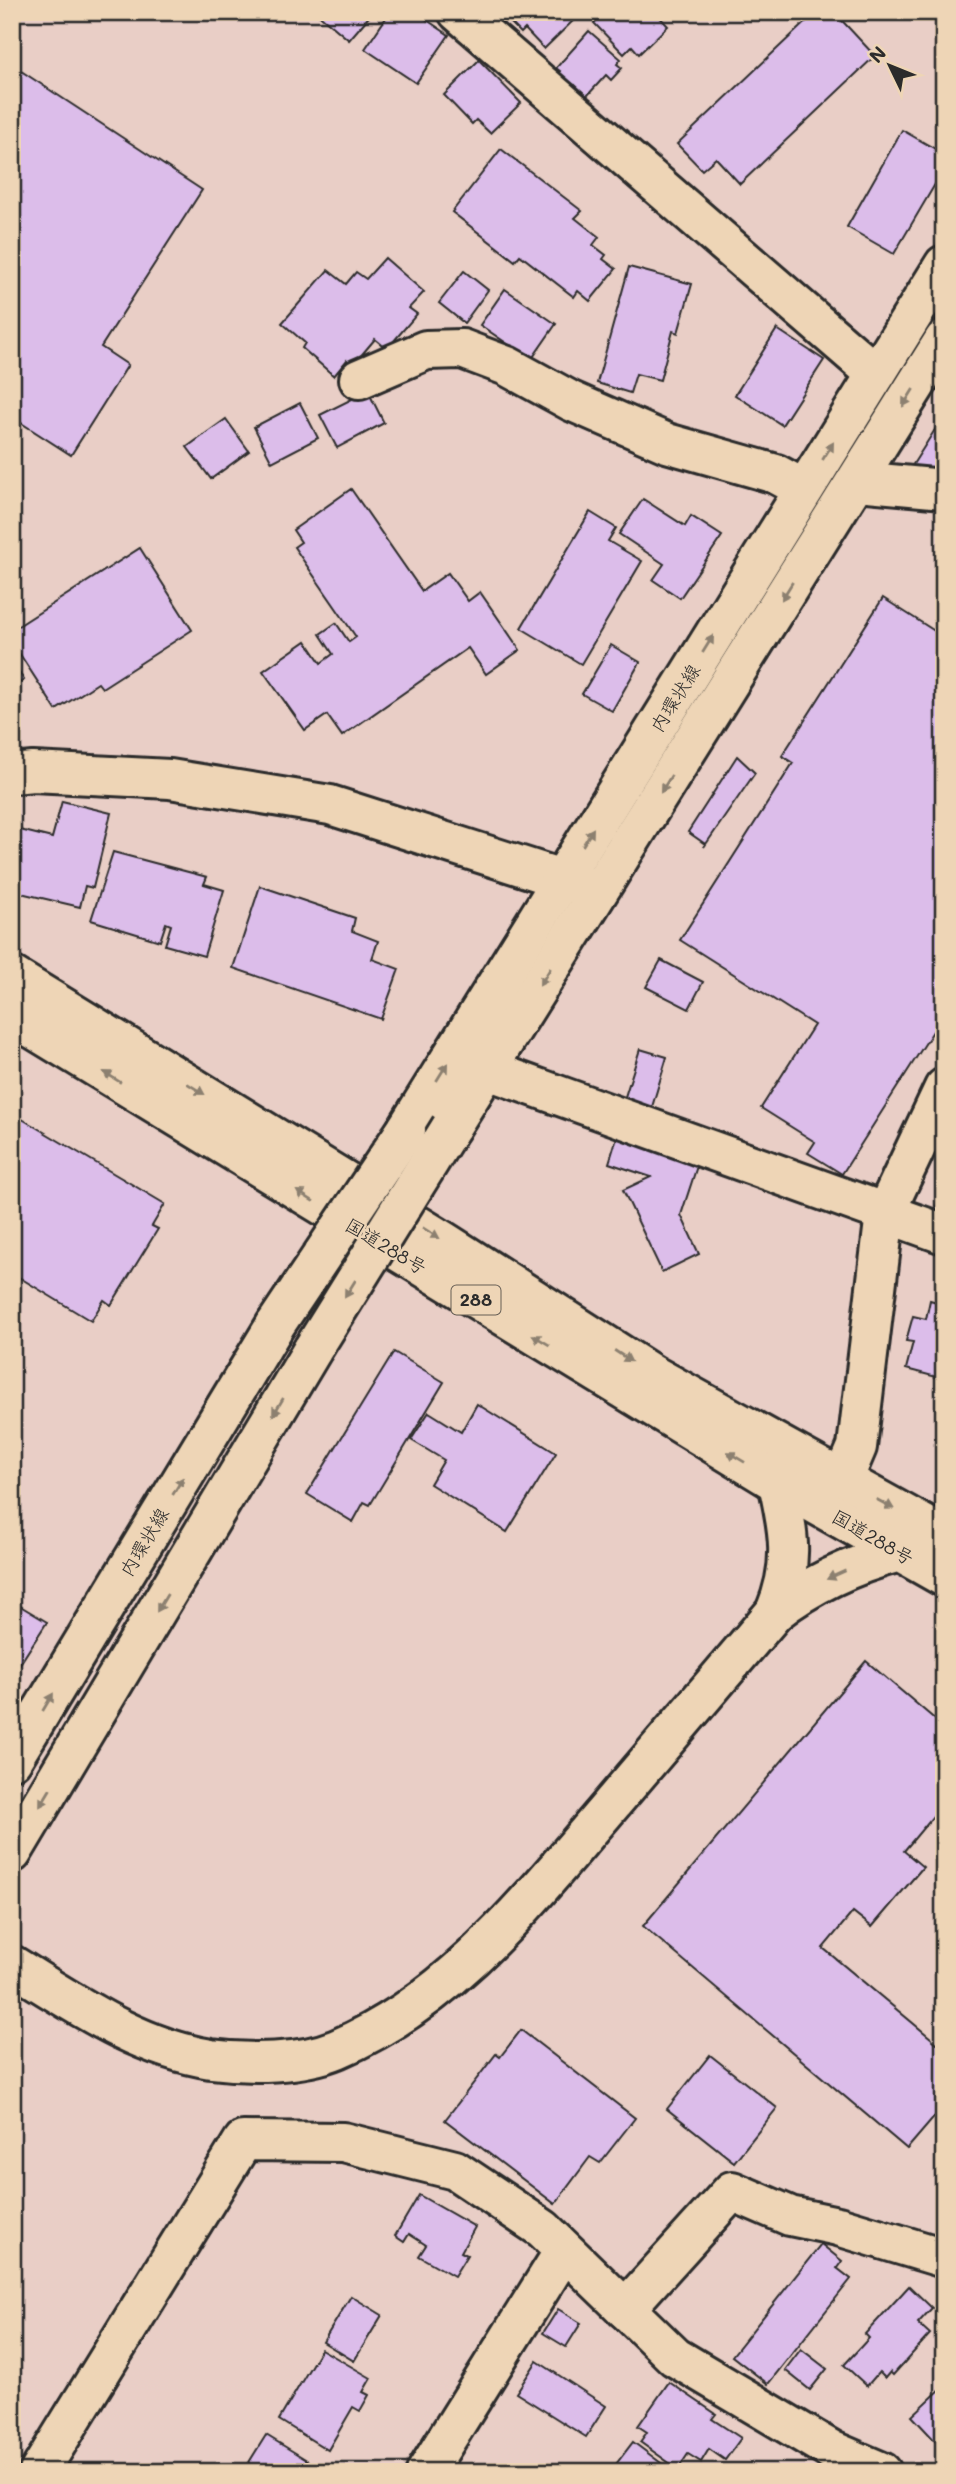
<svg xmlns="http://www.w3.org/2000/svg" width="956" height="2484" font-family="Mali,'Klee One',sans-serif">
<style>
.building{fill:#dcbdea;stroke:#2b2b2b;stroke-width:2}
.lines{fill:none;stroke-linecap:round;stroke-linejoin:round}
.street-casing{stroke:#2b2b2b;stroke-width:44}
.secondary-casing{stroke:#2b2b2b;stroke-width:44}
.highway-casing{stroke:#2b2b2b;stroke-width:44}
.street{stroke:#eed5b6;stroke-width:38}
.secondary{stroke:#eed5b6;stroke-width:38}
.highway{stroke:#eed5b6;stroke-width:38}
.secondary-bridge-casing{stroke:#2b2b2b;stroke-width:44;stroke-linecap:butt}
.secondary-bridge{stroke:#eed5b6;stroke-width:38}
.oneway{fill:#8c8070}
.labels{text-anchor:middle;stroke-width:5;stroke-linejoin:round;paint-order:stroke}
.shield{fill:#eed5b6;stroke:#665e55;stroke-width:2}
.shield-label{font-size:18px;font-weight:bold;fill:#2b2b2b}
.street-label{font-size:19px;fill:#2b2b2b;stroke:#eed5b6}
</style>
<rect width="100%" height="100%" fill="#e9cec6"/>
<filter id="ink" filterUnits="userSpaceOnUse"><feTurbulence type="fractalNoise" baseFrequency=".0143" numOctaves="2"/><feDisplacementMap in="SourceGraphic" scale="14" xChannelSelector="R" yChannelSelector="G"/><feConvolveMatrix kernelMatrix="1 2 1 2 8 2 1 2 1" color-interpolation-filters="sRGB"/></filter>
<g filter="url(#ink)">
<g class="building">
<path d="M316,12H373L349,40Z"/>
<path d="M390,12H415L449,35L416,83L365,49Z"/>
<path d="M523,12H576L579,15L544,49L525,29L521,33L511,23Z"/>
<path d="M605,12H655L668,26L639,54L632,46L624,54L594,23Z"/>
<path d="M816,12H834L875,56L740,184L716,158L702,170L677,144Z"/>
<path d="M589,31L621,59L617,64L622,68L611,80L606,75L587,96L575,85L569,91L554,77L560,71L556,68Z"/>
<path d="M479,60L521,103L490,133L476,120L472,124L444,95Z"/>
<path d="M12,65L202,190L101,347L128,365L71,455L12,417Z"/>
<path d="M902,130L944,154V169L894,254L847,227Z"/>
<path d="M501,149L582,211L575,218L599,237L593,245L606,255L603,259L616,269L590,301L578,291L574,297L520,255L515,261L452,212Z"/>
<path d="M385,258L424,292L409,308L417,314L387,349L375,339L353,365L347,360L334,376L302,348L305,343L282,323L328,270L346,284L356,272L366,279Z"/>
<path d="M629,267L692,284L678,333L673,331L660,380L636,374L630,393L597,383Z"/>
<path d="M464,271L488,290L464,323L439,303Z"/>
<path d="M505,289L556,324L531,360L480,325Z"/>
<path d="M777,329L824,360L782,425L735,395Z"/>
<path d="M368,391L384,423L337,448L320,415Z"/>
<path d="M300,403L318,438L272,462L254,427Z"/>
<path d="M226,419L249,451L211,479L187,447Z"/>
<path d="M936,428L944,433V477L910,469Z"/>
<path d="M351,489L422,591L448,573L468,601L480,592L520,650L486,674L468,648L342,736L327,715L305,730L263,671L306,641L321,663L333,654L320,634L336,623L349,642L356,637L294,547L301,542L293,530Z"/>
<path d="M643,499L685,526L691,516L722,536L680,598L653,580L664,564L619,534Z"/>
<path d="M590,512L616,528L608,541L642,561L581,664L521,628Z"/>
<path d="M140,548L192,630L102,688L98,683L56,710L12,642V630Z"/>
<path d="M883,598L944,637V1014L842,1174L808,1153L815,1142L761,1108L814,1025L680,940L793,763L782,756Z"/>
<path d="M611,645L640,662L612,711L582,694Z"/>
<path d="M12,662L24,680L12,688Z"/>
<path d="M737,756L755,773L704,847L705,844L688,832Z"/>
<path d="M62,801L111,813L93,888L85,886L80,907L12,891V828L52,838Z"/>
<path d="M113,852L207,877L204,884L224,890L204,956L165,945L171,925L166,923L160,941L91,920Z"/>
<path d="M260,886L355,918L352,931L378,941L372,959L399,969L381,1019L233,968Z"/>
<path d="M661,960L703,982L689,1009L646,987Z"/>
<path d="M640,1049L667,1057L652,1107L624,1100Z"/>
<path d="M12,1113L165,1204L152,1226L158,1229L111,1305L104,1300L91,1321L12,1273Z"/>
<path d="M617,1137L698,1163L681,1215L699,1254L662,1272L623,1190L651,1177L609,1163Z"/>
<path d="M944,1181V1212L935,1210Z"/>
<path d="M930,1300L944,1304V1379L906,1369L913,1342L906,1341L913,1316L926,1319Z"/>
<path d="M394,1352L444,1382L370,1505L364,1502L353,1522L307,1494Z"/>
<path d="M477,1404L556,1453L507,1532L430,1484L444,1460L411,1440L429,1412L461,1432Z"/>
<path d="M12,1601L47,1622L12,1676Z"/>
<path d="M866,1661L944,1727V1803L904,1851L923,1867L872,1927L853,1912L823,1948L944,2049V2106L907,2149L643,1926Z"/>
<path d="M521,2030L635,2118L600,2163L590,2157L555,2204L445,2120L496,2054L500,2057Z"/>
<path d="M710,2055L777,2108L734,2162L667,2109Z"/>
<path d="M419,2195L475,2227L461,2252L467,2255L454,2276L419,2256L426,2245L409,2234L404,2242L395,2236Z"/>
<path d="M821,2244L842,2261L837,2268L851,2279L768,2384L732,2356Z"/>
<path d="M909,2286L932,2308L918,2323L930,2334L893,2375L890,2372L885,2378L879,2372L867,2386L844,2365L869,2338L865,2334Z"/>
<path d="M351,2296L382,2315L354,2361L323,2342Z"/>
<path d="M558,2309L581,2323L566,2347L543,2333Z"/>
<path d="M321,2349L371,2378L363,2392L369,2395L360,2411L353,2407L328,2450L279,2420Z"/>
<path d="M801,2349L827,2369L810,2390L785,2370Z"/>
<path d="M537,2361L606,2406L586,2437L516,2393Z"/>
<path d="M669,2382L716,2414L712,2419L741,2438L725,2460L709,2449L701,2462L688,2454L678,2469L640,2442L647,2432L638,2426Z"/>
<path d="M944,2386V2442L940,2446L912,2416Z"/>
<path d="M266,2435L315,2465L311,2472H243Z"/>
<path d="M633,2442L673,2472H610Z"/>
</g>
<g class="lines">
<g class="street-casing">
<g id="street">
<path d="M458,12L876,374"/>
<path d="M359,379L426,350L462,349L507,366L571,401L667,443L776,474L804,489"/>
<path d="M857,481L944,489"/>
<path d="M12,774L33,772L170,779L330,805L593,889"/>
<path d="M488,1070L944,1234"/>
<path d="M843,1480L857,1447L885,1213L944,1088"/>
<path d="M775,1612C795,1564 789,1532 778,1483"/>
<path d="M12,1965C76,2004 136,2047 211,2059C249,2064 301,2064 337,2049C450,2001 526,1904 604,1813C661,1746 718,1679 775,1612C812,1583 855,1564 900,1552"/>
<path d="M625,2309L732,2191L790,2216L838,2226L944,2258"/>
<path d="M39,2472L243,2141L343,2142L455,2170L543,2229L675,2357L833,2451L882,2472"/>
<path d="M426,2472L564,2251"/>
</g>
</g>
<g class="secondary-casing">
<g id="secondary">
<path d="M451,1127L944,340"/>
<path d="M406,1130L944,265"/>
<path d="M12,1760L276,1324"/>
<path d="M12,1853L313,1349"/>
</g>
</g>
<g class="highway-casing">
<g id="highway">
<path d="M12,976L445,1242L653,1375L944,1536"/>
<path d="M12,1016L778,1483L944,1577"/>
</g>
</g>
<use href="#street" class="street"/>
<use href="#secondary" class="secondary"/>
<use href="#highway" class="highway"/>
<g class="secondary-bridge-casing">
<g id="secondary-bridge">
<path d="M276,1324L406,1130"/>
<path d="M313,1349L451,1127"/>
</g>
</g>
<use href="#secondary-bridge" class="secondary-bridge"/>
</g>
<defs><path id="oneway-solid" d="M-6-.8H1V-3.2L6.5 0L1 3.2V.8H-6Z" transform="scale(1.75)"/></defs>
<g class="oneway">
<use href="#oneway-solid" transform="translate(908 398) rotate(122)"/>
<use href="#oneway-solid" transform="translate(828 451) rotate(-58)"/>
<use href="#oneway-solid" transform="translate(787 591) rotate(122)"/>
<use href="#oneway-solid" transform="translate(708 644) rotate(-58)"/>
<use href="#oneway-solid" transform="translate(666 784) rotate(122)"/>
<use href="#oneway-solid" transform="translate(588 837) rotate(-58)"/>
<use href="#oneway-solid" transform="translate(545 977) rotate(122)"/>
<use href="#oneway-solid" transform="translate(442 1072) rotate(-58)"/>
<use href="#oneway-solid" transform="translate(112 1077) rotate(-148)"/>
<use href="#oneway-solid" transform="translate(196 1089) rotate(32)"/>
<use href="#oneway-solid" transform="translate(305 1196) rotate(-148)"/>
<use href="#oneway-solid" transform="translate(431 1233) rotate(32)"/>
<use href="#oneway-solid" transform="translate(350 1289) rotate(122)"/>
<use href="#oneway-solid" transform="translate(541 1340) rotate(-149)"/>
<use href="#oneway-solid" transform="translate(623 1356) rotate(33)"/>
<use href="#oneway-solid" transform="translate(278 1407) rotate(121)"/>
<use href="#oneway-solid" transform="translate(736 1457) rotate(-149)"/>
<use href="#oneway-solid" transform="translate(178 1486) rotate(-59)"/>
<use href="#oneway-solid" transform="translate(885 1504) rotate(29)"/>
<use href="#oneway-solid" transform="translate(836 1575) rotate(156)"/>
<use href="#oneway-solid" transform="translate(162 1603) rotate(121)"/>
<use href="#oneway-solid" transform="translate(48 1702) rotate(-59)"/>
<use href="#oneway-solid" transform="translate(45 1798) rotate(121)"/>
</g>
</g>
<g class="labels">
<rect class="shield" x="451.5" y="1285.5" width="49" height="29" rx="5"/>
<g class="shield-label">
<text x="476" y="1306">288</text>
</g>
<g class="street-label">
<text transform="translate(675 698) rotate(-58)" y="7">内環状線</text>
<text transform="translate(386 1246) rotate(31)" y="7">国道288号</text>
<text transform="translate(873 1537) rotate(30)" y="7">国道288号</text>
<text transform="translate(144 1542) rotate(-59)" y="7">内環状線</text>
</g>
</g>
<rect width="956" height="2484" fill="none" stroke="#eed5b6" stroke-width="42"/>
<rect x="21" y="21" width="914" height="2442" fill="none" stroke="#2b2b2b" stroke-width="2.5" filter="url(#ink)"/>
<g transform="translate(890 66) rotate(313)" stroke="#eed5b6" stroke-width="5" paint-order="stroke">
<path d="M0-5L12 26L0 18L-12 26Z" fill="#2b2b2b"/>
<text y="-10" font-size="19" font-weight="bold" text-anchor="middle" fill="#2b2b2b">N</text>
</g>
</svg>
